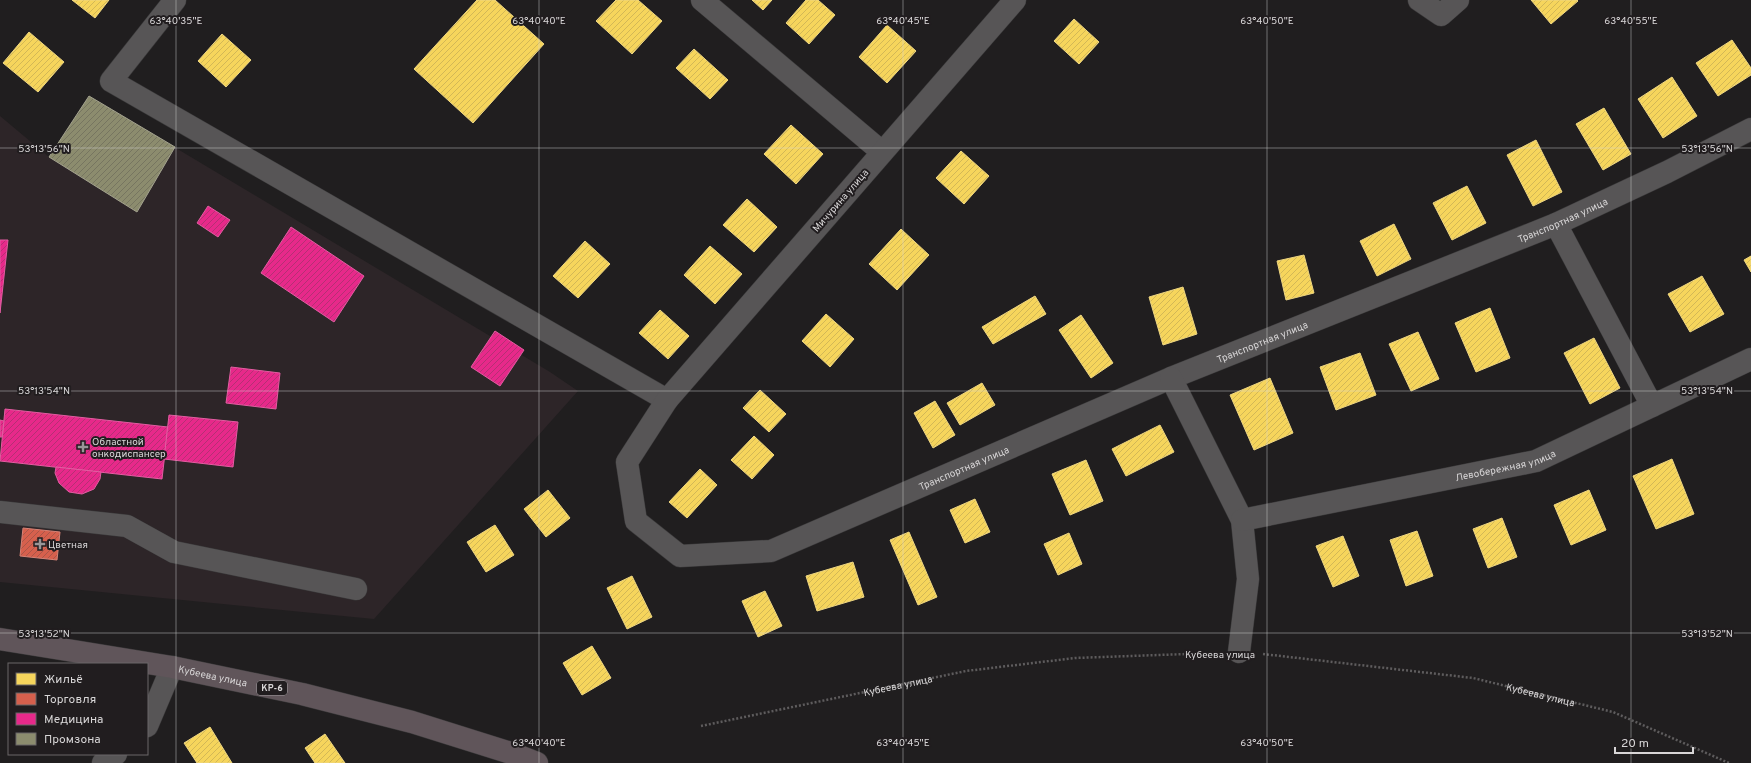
<svg xmlns="http://www.w3.org/2000/svg" width="1751" height="763" font-family="Overpass,sans-serif">
<style>
.built{fill:#2d2528}
.homes{fill:url(#homes-hatch);stroke:#edd581}
.shops{fill:url(#shops-hatch);stroke:#d78376}
.health{fill:url(#health-hatch);stroke:#e25da1}
.industry{fill:url(#industry-hatch);stroke:#a3a28e}
.lines{fill:none;stroke-linecap:round;stroke-linejoin:round}
.minor-casing{stroke:#3a393a;stroke-width:23}
.highway-casing{stroke:#3a393a;stroke-width:23}
.path{stroke:#5e5c5d;stroke-width:2.5;stroke-dasharray:2 2;stroke-linecap:butt}
.minor{stroke:#575556;stroke-width:22}
.highway{stroke:#60555a;stroke-width:22}
.ticks{fill:none;stroke:#d8d6d7;stroke-width:1;stroke-opacity:0.45}
.poi-dot{fill:#989697;stroke:#211d1f;stroke-width:1.5}
.labels{text-anchor:middle;stroke-width:4;stroke-linejoin:round;paint-order:stroke}
.shield{fill:#211d1f;stroke:#a19ea0;stroke-width:1}
.shield-label{font-size:9px;font-weight:bold;fill:#d8d6d7}
.street-label{font-size:10px;fill:#d8d6d7;stroke:#211d1f}
.poi-label{font-size:10px;fill:#d8d6d7;stroke:#211d1f;text-anchor:start}
.ticks-label{font-size:10px;text-anchor:middle;fill:#d8d6d7;stroke:#211d1f;stroke-width:4;stroke-linejoin:round;paint-order:stroke}
</style>
<defs>
<pattern id="homes-hatch" width="6" height="6" patternUnits="userSpaceOnUse"><rect width="6" height="6" fill="#f6d55c"/><path d="M-1 1l2-2M0 6l6-6M5 7l2-2" fill="none" stroke="#d2b756"/></pattern>
<pattern id="shops-hatch" width="6" height="6" patternUnits="userSpaceOnUse"><rect width="6" height="6" fill="#d6604d"/><path d="M-1 1l2-2M0 6l6-6M5 7l2-2" fill="none" stroke="#a95649"/></pattern>
<pattern id="health-hatch" width="6" height="6" patternUnits="userSpaceOnUse"><rect width="6" height="6" fill="#e7298a"/><path d="M-1 1l2-2M0 6l6-6M5 7l2-2" fill="none" stroke="#b53074"/></pattern>
<pattern id="industry-hatch" width="6" height="6" patternUnits="userSpaceOnUse"><rect width="6" height="6" fill="#8c8c6e"/><path d="M-1 1l2-2M0 6l6-6M5 7l2-2" fill="none" stroke="#767560"/></pattern>
</defs>
<rect width="100%" height="100%" fill="#201e1f"/>
<path class="built" d="M89,96L550,372L578,391L374,619L0,582V116L49,157Z"/>
<g class="homes">
<path d="M72,0H109L95,18Z"/>
<path d="M477,0H495L544,44L473,123L414,69Z"/>
<path d="M616,0H638L662,21L632,54L596,21Z"/>
<path d="M752,0H772L763,10Z"/>
<path d="M806,0H818L835,15L809,44L786,23Z"/>
<path d="M1531,0H1577L1578,1L1551,24Z"/>
<path d="M1074,19L1099,42L1079,64L1054,41Z"/>
<path d="M887,25L916,51L887,83L859,57Z"/>
<path d="M29,32L64,62L38,92L3,63Z"/>
<path d="M222,34L251,60L226,87L198,61Z"/>
<path d="M1732,40L1751,68V75L1718,96L1696,63Z"/>
<path d="M694,49L728,80L710,99L676,68Z"/>
<path d="M1672,77L1697,116L1663,138L1638,99Z"/>
<path d="M1604,108L1631,154L1603,170L1576,124Z"/>
<path d="M791,125L823,154L796,184L764,154Z"/>
<path d="M1536,140L1562,192L1533,206L1507,155Z"/>
<path d="M961,151L989,176L964,204L936,178Z"/>
<path d="M1467,186L1486,223L1452,240L1433,203Z"/>
<path d="M747,199L777,227L754,252L723,225Z"/>
<path d="M1394,224L1411,259L1377,276L1360,241Z"/>
<path d="M901,229L929,255L897,290L869,264Z"/>
<path d="M585,241L610,264L578,298L553,276Z"/>
<path d="M710,246L742,274L715,304L684,275Z"/>
<path d="M1304,255L1314,293L1286,300L1277,261Z"/>
<path d="M1751,256V272L1744,260Z"/>
<path d="M1702,276L1724,314L1690,332L1668,294Z"/>
<path d="M1183,287L1197,334L1163,345L1149,297Z"/>
<path d="M1035,296L1046,314L993,344L982,327Z"/>
<path d="M1490,308L1510,358L1476,372L1455,323Z"/>
<path d="M660,310L689,336L668,359L639,333Z"/>
<path d="M826,314L854,339L830,367L802,341Z"/>
<path d="M1081,315L1113,363L1091,378L1059,330Z"/>
<path d="M1418,332L1439,379L1411,391L1389,344Z"/>
<path d="M1594,338L1620,388L1590,404L1564,353Z"/>
<path d="M1360,353L1376,395L1336,410L1320,367Z"/>
<path d="M1270,378L1293,433L1254,450L1230,395Z"/>
<path d="M982,383L995,405L960,425L947,403Z"/>
<path d="M760,390L786,414L769,432L743,408Z"/>
<path d="M935,401L955,435L933,448L914,413Z"/>
<path d="M1160,425L1174,452L1126,476L1112,449Z"/>
<path d="M754,436L774,455L752,479L731,460Z"/>
<path d="M1672,459L1694,514L1656,529L1633,476Z"/>
<path d="M1086,460L1103,501L1070,515L1052,474Z"/>
<path d="M700,469L717,485L687,518L669,502Z"/>
<path d="M548,490L570,518L546,537L524,509Z"/>
<path d="M1589,490L1606,530L1571,545L1554,505Z"/>
<path d="M975,499L990,532L965,543L950,510Z"/>
<path d="M1502,518L1517,557L1488,568L1473,529Z"/>
<path d="M495,525L514,555L486,572L467,542Z"/>
<path d="M1417,531L1433,576L1406,586L1390,540Z"/>
<path d="M909,532L937,597L918,605L890,540Z"/>
<path d="M1069,533L1082,564L1058,575L1044,544Z"/>
<path d="M1343,536L1359,576L1333,587L1316,546Z"/>
<path d="M853,562L864,597L817,611L806,576Z"/>
<path d="M632,576L652,617L627,629L607,588Z"/>
<path d="M765,591L782,626L758,637L742,601Z"/>
<path d="M592,646L611,678L582,695L563,663Z"/>
<path d="M210,727L232,763H197L184,743Z"/>
<path d="M325,734L345,763H315L305,748Z"/>
</g>
<path class="shops" d="M23,528L60,532L57,560L20,556Z"/>
<g class="health">
<path d="M208,206L230,220L218,237L197,223Z"/>
<path d="M291,227L364,276L334,322L261,273Z"/>
<path d="M0,240H8L0,313Z"/>
<path d="M495,331L524,350L500,386L471,367Z"/>
<path d="M231,367L280,373L276,409L226,403Z"/>
<path d="M5,409L168,427L162,479L0,461Z"/>
<path d="M169,415L238,422L233,467L164,459Z"/>
<path d="M0,420L4,421L2,437H0Z"/>
<path d="M56,467L101,472L100,479L94,489L82,494L69,492L59,483L55,473Z"/>
</g>
<path class="industry" d="M89,96L175,147L137,212L49,157Z"/>
<g class="lines">
<g class="minor-casing">
<g id="minor">
<path d="M175,0L111,81L667,400"/>
<path d="M702,0L882,152"/>
<path id="s3" d="M1015,0L667,400L627,462L636,521L680,556L771,551L1171,378L1556,224L1667,172L1751,129"/>
<path d="M1419,0L1441,15L1458,0"/>
<path d="M1556,224L1652,406"/>
<path d="M1171,378L1242,520L1248,579L1239,652"/>
<path d="M0,512L127,526L174,552L356,589"/>
<path id="s4" d="M1242,520L1536,461L1751,359"/>
<path d="M147,726L172,667"/>
<path d="M103,763L116,754"/>
</g>
</g>
<g class="highway-casing">
<g id="highway">
<path id="s5" d="M0,639L172,667L302,694L412,722L514,754L537,763"/>
</g>
</g>
<g class="path">
<path id="s1" d="M1263,654L1473,678L1613,712L1729,763"/>
<path id="s2" d="M701,726L966,671L1075,658L1215,653"/>
</g>
<use href="#minor" class="minor"/>
<use href="#highway" class="highway"/>
</g>
<path class="ticks" d="M176,0V763M539,0V763M903,0V763M1267,0V763M1631,0V763M0,148H1751M0,391H1751M0,633H1751"/>
<g class="poi-dot">
<path d="M81 441h4v4h4v4h-4v4h-4v-4h-4v-4h4z"/>
<path d="M38 538h4v4h4v4h-4v4h-4v-4h-4v-4h4z"/>
</g>
<g class="labels">
<rect class="shield" x="257" y="681" width="30" height="14" rx="3"/>
<g class="shield-label">
<text x="272" y="691">KP-6</text>
</g>
<g class="street-label">
<text transform="translate(840 200) rotate(-49)" y="4">Мичурина улица</text>
<text dy="4" stroke="none"><textPath href="#s3" startOffset="1669">Транспортная улица</textPath></text>
<text dy="4" stroke="none"><textPath href="#s3" startOffset="1345">Транспортная улица</textPath></text>
<text dy="4" stroke="none"><textPath href="#s4" startOffset="269">Левобережная улица</textPath></text>
<text dy="4" stroke="none"><textPath href="#s3" startOffset="1021">Транспортная улица</textPath></text>
<text x="1220" y="658">Кубеева улица</text>
<text dy="4" stroke="none"><textPath href="#s5" startOffset="216">Кубеева улица</textPath></text>
<text dy="4" stroke="none"><textPath href="#s2" startOffset="201">Кубеева улица</textPath></text>
<text dy="4" stroke="none"><textPath href="#s1" startOffset="281">Кубеева улица</textPath></text>
</g>
<g class="poi-label">
<text x="92" y="445">Областной<tspan x="92" dy="12">онкодиспансер</tspan></text>
<text x="48" y="548">Цветная</text>
</g>
</g>
<g class="ticks-label">
<text x="176" y="24">63°40'35"E</text>
<text x="539" y="24">63°40'40"E</text>
<text x="903" y="24">63°40'45"E</text>
<text x="1267" y="24">63°40'50"E</text>
<text x="1631" y="24">63°40'55"E</text>
<text x="44" y="152">53°13'56"N</text>
<text x="1707" y="152">53°13'56"N</text>
<text x="44" y="394">53°13'54"N</text>
<text x="1707" y="394">53°13'54"N</text>
<text x="44" y="637">53°13'52"N</text>
<text x="1707" y="637">53°13'52"N</text>
<text x="539" y="746">63°40'40"E</text>
<text x="903" y="746">63°40'45"E</text>
<text x="1267" y="746">63°40'50"E</text>
</g>
<rect x="8" y="663" width="140" height="92" fill="#211d1f" stroke="#6a6769"/>
<rect x="16" y="673" width="20" height="12" fill="#f6d55c" stroke="#6a6769"/>
<text x="44" y="683" font-size="12" fill="#d8d6d7">Жильё</text>
<rect x="16" y="693" width="20" height="12" fill="#d6604d" stroke="#6a6769"/>
<text x="44" y="703" font-size="12" fill="#d8d6d7">Торговля</text>
<rect x="16" y="713" width="20" height="12" fill="#e7298a" stroke="#6a6769"/>
<text x="44" y="723" font-size="12" fill="#d8d6d7">Медицина</text>
<rect x="16" y="733" width="20" height="12" fill="#8c8c6e" stroke="#6a6769"/>
<text x="44" y="743" font-size="12" fill="#d8d6d7">Промзона</text>
<path d="M1615 747v6h78v-6" fill="none" stroke="#d8d6d7" stroke-width="2"/>
<text x="1621" y="747" font-size="12" fill="#d8d6d7" stroke="#211d1f" stroke-width="3" paint-order="stroke">20 m</text>
</svg>
